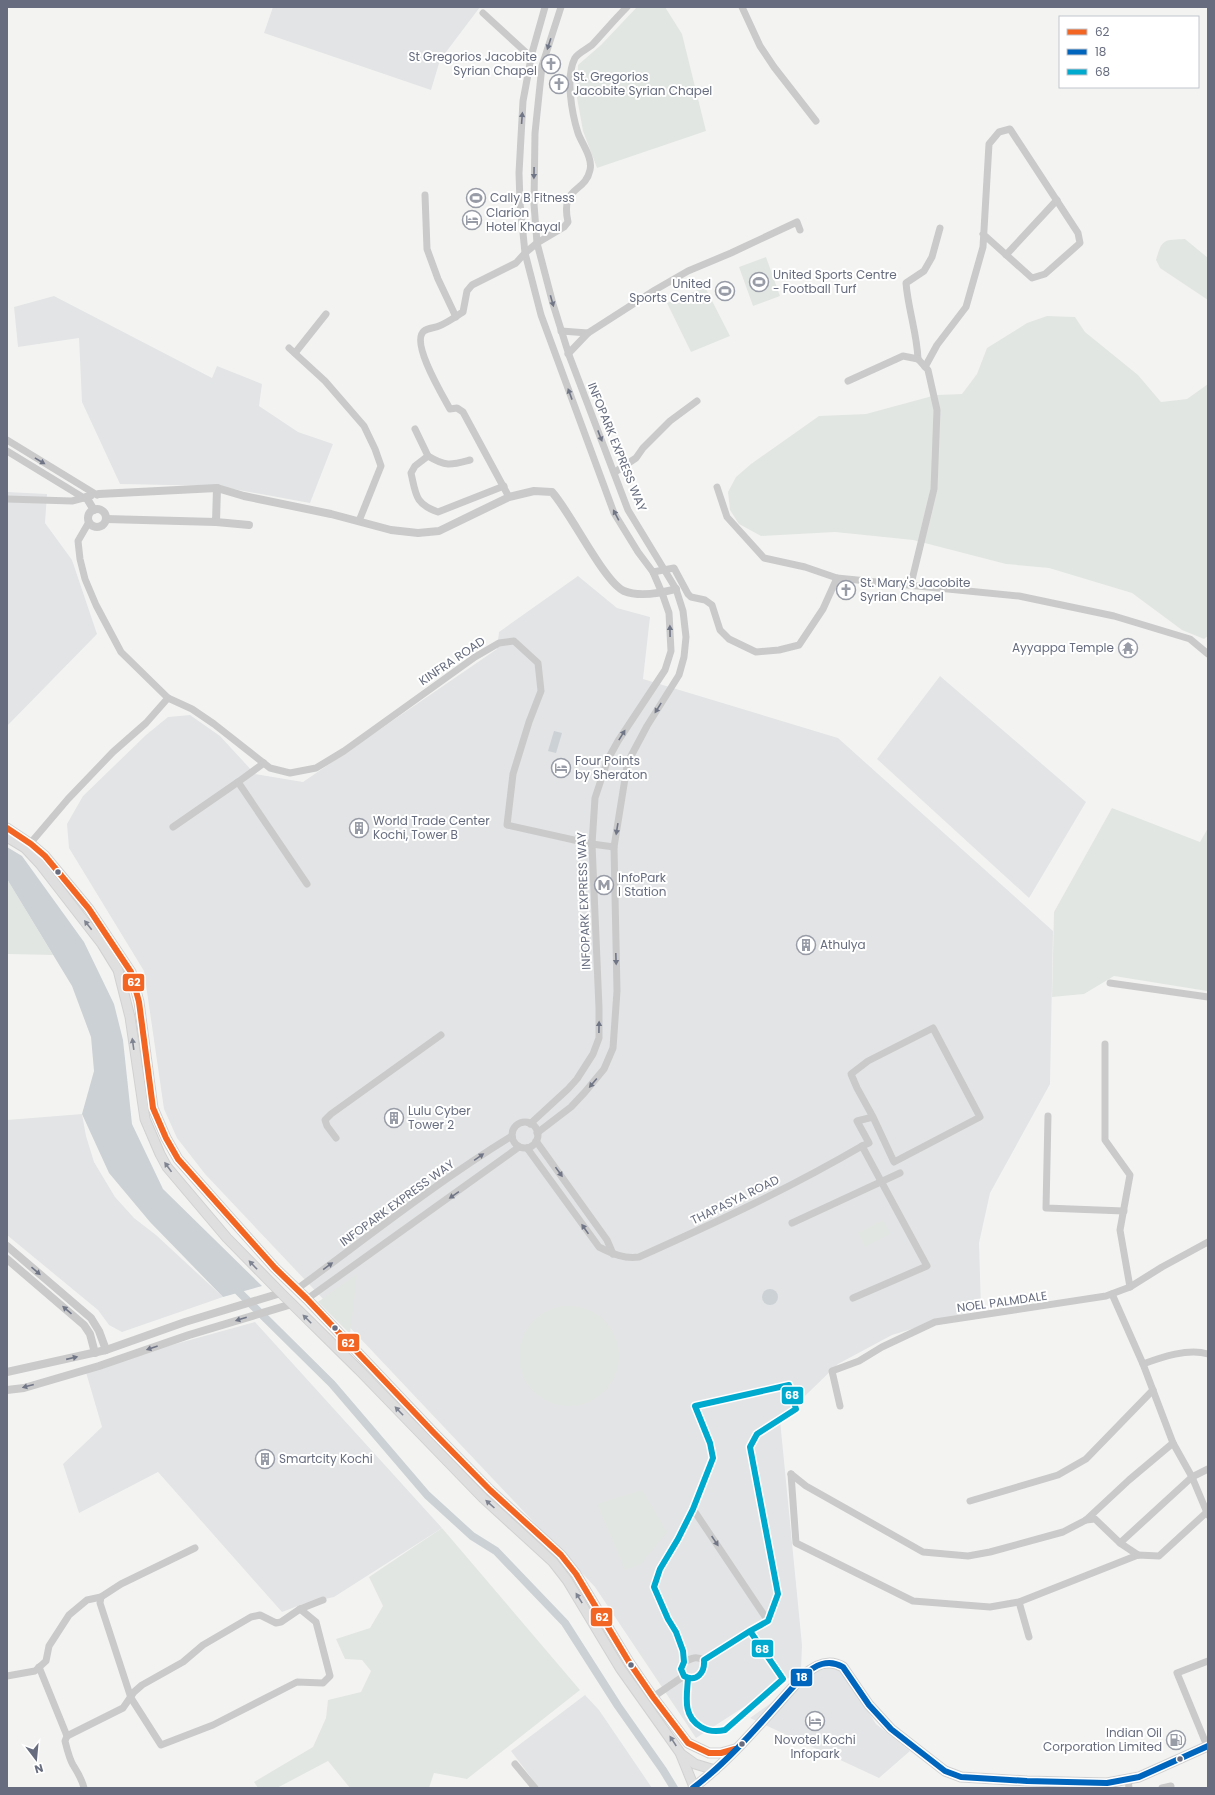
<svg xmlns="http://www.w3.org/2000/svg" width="1215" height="1795" font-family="Poppins,sans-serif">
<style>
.built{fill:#e3e4e5}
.green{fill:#e2e6e2}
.water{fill:#ccd1d5}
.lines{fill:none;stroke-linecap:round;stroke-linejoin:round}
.canal{stroke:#ccd1d5;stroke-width:8}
.secondary-casing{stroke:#d1d1d1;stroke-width:11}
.minor{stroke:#cacacb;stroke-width:7}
.tertiary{stroke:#cacacb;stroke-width:8}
.secondary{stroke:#dfdfdf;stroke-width:9}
.bus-1-casing{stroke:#fff;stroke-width:9}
.bus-2-casing{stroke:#fff;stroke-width:9}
.bus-3-casing{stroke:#fff;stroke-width:9}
.bus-1{stroke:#f26522;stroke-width:6}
.bus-2{stroke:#0065bd;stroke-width:6}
.bus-3{stroke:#00a9ce;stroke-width:6}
.oneway{fill:#717687}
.oneway2{fill:#7f8492}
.bus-dot{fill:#676d7f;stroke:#fff;stroke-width:1.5}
.labels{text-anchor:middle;stroke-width:4;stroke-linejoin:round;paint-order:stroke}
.poi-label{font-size:12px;fill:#676d7f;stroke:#fff;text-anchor:start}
.street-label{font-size:12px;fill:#676d7f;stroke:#fff}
.line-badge{stroke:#fff;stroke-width:1.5}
.badge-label{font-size:11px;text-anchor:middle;font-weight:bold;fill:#fff}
</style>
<rect width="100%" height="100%" fill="#f3f4f2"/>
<g class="built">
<path d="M273,7H480L440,60L431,90L264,33Z"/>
<path d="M54,296L212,378L217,366L262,384L259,406L298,432L333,444L310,503L217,486L120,484L82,402L79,338L18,347L14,307Z"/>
<path d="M7,492L47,494L45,523L72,560L97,634L7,726Z"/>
<path d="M578,576L617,608L650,617L643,679L838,738L1053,931L1050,1084L990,1193L979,1243L981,1308L892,1335L838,1364L780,1420L802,1645L801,1670L696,1738L595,1587L205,1174L177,1138L164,1109L144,971L69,848L67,824L83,796L146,735L168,717L190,715L220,736L255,774L303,782L497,649L499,632Z"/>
<path d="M940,676L1086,802L1029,898L877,759Z"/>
<path d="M82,1114L86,1136L94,1162L115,1197L134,1218L156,1235L223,1297L122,1332L109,1325L98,1310L7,1235V1120Z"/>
<path d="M255,1322L442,1528L334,1597L303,1604L282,1612L158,1472L79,1513L63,1464L102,1427L85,1369Z"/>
<path d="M832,1667L844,1674L876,1724L910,1751L879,1778L750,1718L815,1672Z"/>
<path d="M585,1695L599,1710L652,1788H539L511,1751Z"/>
</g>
<g class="green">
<path d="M637,7H665L682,34L706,131L597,168L583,131L577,98L578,65L601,45Z"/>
<path d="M1185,239L1208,258V300L1160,268L1156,260C1162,239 1163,240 1185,239Z"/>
<path d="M766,257L780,296L753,306L739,267Z"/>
<path d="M705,287L730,336L691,352L667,303Z"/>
<path d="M1047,316L1075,317L1085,332L1138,375L1161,402L1187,399L1208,384V636L1204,639L1182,630L1132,593L1049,568L1006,564L913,540L835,532L761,536L739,524L730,510L728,492L736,477L751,464L819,416L866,414L936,395L962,394L977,374L987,348L1027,323Z"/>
<path d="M1112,808L1200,842L1208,828L1207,991L1114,976L1084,994L1052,997L1054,912Z"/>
<path d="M7,879L53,955L7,954Z"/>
<path d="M883,1220L890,1234L865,1247L858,1233Z"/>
<path d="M357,1274L350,1334L318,1302Z"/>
<circle cx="569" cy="1356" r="50"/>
<path d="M642,1490L667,1532L641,1564L625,1570L597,1504Z"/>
<path d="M442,1528L580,1690L467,1779L434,1773L429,1788H350L328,1761L277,1788H258L254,1782L313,1747L326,1718L328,1700L361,1692L371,1671L362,1660L345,1659L336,1639L370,1628L383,1606L369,1577Z"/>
</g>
<g class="water">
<path d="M554,731L562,733L556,753L548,751Z"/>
<path d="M7,847L22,856L84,942L114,1004L123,1040L132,1124L163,1189L262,1286L223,1297L150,1222L109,1173L82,1114L94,1071L91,1037L72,986L7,879Z"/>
<circle cx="770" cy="1297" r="8"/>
</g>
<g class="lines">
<path class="canal" d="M232,1285L332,1384L427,1495L472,1536L496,1551L565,1623L618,1706L663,1770L674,1788"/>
<g class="secondary-casing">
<g id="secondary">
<path d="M7,828L31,844L45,856L89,909L131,972L139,1002L153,1108L166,1138L178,1159L275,1268L307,1299L434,1433L490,1490L561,1555L576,1574L629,1662L653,1697L688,1743L709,1753H721L735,1749"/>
<path d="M7,837L25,848L40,864L102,944L118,970L130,1017L145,1119L160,1154L167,1167L227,1238L281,1293L359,1370L483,1498L553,1562L567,1580L620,1668L681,1754L695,1764L715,1770"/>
<path d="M681,1755L694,1787"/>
<path d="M693,1788C735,1756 768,1714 803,1676C815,1665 828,1658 843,1667L869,1705L891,1729L945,1771L961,1777L1027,1781L1107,1783L1139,1777L1208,1746"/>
</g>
</g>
<g class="minor">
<path d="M742,7L760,46L774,67L816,121"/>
<path d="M483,13L531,57"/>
<path d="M425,195L427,249L438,279L456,317"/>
<path d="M1006,255L1057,200"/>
<path d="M561,331L588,333L568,354"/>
<path d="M588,333L655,290L688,271L731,253L797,222L800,230"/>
<path d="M289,348L325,381L364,426L375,449L381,466L359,521"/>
<path d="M295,353L326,314"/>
<path d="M918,359C917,333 908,309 906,283L924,271L932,257L940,228"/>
<path d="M925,367L937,345L966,307L983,247L989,144L999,132L1010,129L1078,233L1080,243L1045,274L1032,278L983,234"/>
<path d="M848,381L903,356L918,359L928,370L937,410L934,489L911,584"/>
<path d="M415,429L428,456L415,466L411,473C416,495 415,504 438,512L504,486"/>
<path d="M7,440L97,495"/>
<path d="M7,451L84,498"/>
<path d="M428,456C446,467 451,465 470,460"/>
<path d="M615,472L636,458L643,448L670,421L697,401"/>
<path d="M717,487L727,517L764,558L805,567L837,578"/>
<path d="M509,497L463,412L457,408L450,409C443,396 410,342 424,331C428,328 434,328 439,326C447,323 455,317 463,312L467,291L472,285L516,263L525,253L537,243L564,227L568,222C560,185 585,194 590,170C593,158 582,144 578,133C572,114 565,77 575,58C578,53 587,49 592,45C604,32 615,19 627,7"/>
<path d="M7,499L72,501L91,496"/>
<path d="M89,522L78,541L80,559L85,579L96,605L121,652L168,698"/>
<path d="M653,572L674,568L688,594L691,597L705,600L712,605L720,630L729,639L756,652L779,650L799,645L823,609L837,578L1019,596L1114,616L1190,639L1208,654"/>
<path d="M264,763L238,782L307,884"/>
<path d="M173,827L238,782"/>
<path d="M28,846L68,799L113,752L146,723L168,698L192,709L214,724L270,768L290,773L316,768L344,751L475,657L499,643L514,641L538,663L541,691L529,722L513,774L507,825L592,844L614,847"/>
<path d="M1110,983L1208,997"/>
<path d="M1105,1044V1140L1130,1175L1120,1230L1130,1287"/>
<path d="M1048,1116L1046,1208L1124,1211"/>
<circle cx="525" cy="1135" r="13"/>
<path d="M530,1124L568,1089L577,1079L593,1054L599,1038V1008L592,844L595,798L608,759L618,741L665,670L671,651L669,613L662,593L653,572L638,552L614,513L541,315L525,253L520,203L519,173L523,101L532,53L545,7"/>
<path d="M537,1133L571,1107L585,1092L604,1069L613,1048L617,991L614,847L627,766L630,758L647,726L679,675L684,657L686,637L683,611L676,589L628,510L569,355L553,304L537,243L534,204L535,133L542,66L561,7"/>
<path d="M336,1138L327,1126L325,1120L331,1114L441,1035"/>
<path d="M536,1141L607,1240L613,1254"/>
<path d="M862,1146L869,1143L857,1121L873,1117L857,1088L851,1074L868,1061L933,1028L980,1117L894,1162L873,1117"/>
<path d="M527,1148L599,1247C613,1254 624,1259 639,1257C715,1223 790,1188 862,1146L927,1266L853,1298"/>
<path d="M792,1223L900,1173"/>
<path d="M297,1289C368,1237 437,1182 512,1136"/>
<path d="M1112,1294L1143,1364L1173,1443L1192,1477L1208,1515"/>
<path d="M307,1299L519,1147"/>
<path d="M1143,1364C1162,1357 1188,1348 1208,1354"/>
<path d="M840,1406L832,1371L859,1361L882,1347L935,1322L1106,1296L1130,1287L1162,1267L1208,1242"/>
<path d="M791,1474L796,1543L913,1601L990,1607L1019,1602L1138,1555L1159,1556L1208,1511"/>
<path d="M791,1474L806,1486L923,1552L968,1556L990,1552L1063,1532L1086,1520L1129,1480L1173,1443"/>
<path d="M970,1501L1058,1475L1086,1459L1153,1390"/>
<path d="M693,1509L768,1621"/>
<path d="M1086,1520L1095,1519L1120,1543L1138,1555"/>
<path d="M1120,1543L1192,1477L1208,1469"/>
<path d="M195,1548L121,1584L101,1597L100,1603L131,1698L161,1745L213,1725L297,1682L323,1683L330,1676L316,1622L300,1609"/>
<path d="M1019,1602L1029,1637"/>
<path d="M684,1662C692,1658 696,1656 704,1660"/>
<path d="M39,1667L67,1736"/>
<path d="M7,1676L35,1671L46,1661L49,1646L69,1615L87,1600L101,1597"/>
<path d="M688,1678C687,1696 682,1716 701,1727C709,1732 716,1732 725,1730L783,1679L750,1631L768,1621L778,1594L750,1447L757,1434L796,1409L789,1385L695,1406L710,1443L713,1458L693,1509L678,1539L660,1569L654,1587L668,1619L676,1632L683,1651L684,1662L681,1669L684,1676C697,1683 705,1672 704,1660L750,1631"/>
<path d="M653,1697L684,1676"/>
<path d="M1207,1746L1177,1673L1208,1661"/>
<path d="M515,1764L535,1788"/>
<path d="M1128,1779L1129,1788"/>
<path d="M84,1788C82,1779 78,1773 73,1765C69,1758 67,1749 65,1741L67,1736L123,1708L134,1692L142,1685L183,1662L203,1645L251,1617L260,1615L276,1623L281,1622L300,1609L323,1600"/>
<path d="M1162,1788L1171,1786"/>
</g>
<g class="tertiary">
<path d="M99,494L217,488L244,496L331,514L391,530L418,533L439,531L509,497L534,491L552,492C571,513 604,582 624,591C639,597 661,593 676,589"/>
<path d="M86,497L94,510"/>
<circle cx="97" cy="518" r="9"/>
<path d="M106,519L216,522L217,488"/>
<path d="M216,522L249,525"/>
<path d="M7,1246L91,1318L99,1331L106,1350"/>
<path d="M7,1259L84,1325L90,1334L95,1353"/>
<path d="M7,1372L106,1350L185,1322L281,1293"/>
<path d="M7,1390L24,1388L99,1366L189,1335L292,1304"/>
</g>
<use href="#secondary" class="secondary"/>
<g class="bus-1-casing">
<path id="bus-1" d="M7,828L31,844L45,856L89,909L131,972L139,1002L153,1108L166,1138L178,1159L275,1268L307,1299L434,1433L490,1490L561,1555L576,1574L629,1662L653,1697L688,1743L709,1753H721L735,1749"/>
</g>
<g class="bus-2-casing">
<path id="bus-2" d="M693,1788C735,1756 768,1714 803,1676C815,1665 828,1658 843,1667L869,1705L891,1729L945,1771L961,1777L1027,1781L1107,1783L1139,1777L1208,1746"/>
</g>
<g class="bus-3-casing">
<path id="bus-3" d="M688,1678C687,1696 682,1716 701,1727C709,1732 716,1732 725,1730L783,1679L750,1631L768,1621L778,1594L750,1447L757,1434L796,1409L789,1385L695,1406L710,1443L713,1458L693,1509L678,1539L660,1569L654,1587L668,1619L676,1632L683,1651L684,1662L681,1669L684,1676C697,1683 705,1672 704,1660L750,1631"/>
</g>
<use href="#bus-1" class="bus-1"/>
<use href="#bus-2" class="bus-2"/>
<use href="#bus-3" class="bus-3"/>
</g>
<defs><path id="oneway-solid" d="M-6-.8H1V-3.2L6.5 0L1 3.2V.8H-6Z"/></defs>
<g class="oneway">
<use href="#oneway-solid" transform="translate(549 44) rotate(108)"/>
<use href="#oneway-solid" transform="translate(522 118) rotate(-86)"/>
<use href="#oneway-solid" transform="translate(534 173) rotate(91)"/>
<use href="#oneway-solid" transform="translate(552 301) rotate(74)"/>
<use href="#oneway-solid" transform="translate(570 394) rotate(-110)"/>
<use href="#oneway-solid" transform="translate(600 436) rotate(69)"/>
<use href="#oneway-solid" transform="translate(40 461) rotate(31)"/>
<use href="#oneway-solid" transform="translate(616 515) rotate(-118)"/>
<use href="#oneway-solid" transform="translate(670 631) rotate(-91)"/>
<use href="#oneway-solid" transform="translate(658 708) rotate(122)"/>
<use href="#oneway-solid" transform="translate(622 735) rotate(-58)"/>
<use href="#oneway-solid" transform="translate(617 829) rotate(99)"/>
<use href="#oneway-solid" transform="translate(616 959) rotate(88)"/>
<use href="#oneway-solid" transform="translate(599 1027) rotate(-89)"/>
<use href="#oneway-solid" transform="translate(593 1083) rotate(130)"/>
<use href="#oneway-solid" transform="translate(479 1157) rotate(-35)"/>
<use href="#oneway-solid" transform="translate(559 1172) rotate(54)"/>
<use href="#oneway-solid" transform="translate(454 1195) rotate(145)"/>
<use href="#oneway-solid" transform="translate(585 1229) rotate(-125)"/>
<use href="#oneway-solid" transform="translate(328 1266) rotate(-36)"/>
<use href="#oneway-solid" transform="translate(36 1271) rotate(41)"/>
<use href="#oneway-solid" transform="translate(67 1310) rotate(-139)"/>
<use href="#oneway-solid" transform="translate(241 1319) rotate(163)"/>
<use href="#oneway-solid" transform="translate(152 1348) rotate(161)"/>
<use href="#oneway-solid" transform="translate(72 1358) rotate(-13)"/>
<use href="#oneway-solid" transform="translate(28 1386) rotate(165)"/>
<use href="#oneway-solid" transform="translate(715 1541) rotate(56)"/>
</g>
<g class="oneway2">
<use href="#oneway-solid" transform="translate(88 925) rotate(-128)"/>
<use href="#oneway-solid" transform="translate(133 1044) rotate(-98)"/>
<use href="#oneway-solid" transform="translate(168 1167) rotate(-126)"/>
<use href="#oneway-solid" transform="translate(253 1265) rotate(-134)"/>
<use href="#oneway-solid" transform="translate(307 1319) rotate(-135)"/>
<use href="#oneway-solid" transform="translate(399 1411) rotate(-134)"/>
<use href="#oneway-solid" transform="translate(490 1504) rotate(-138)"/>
<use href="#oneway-solid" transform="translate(579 1598) rotate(-122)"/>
<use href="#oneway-solid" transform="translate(673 1741) rotate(-123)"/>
</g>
<defs>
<g id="church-ring" transform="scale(1)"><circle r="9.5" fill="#fff" stroke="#989ca7" stroke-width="1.5"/><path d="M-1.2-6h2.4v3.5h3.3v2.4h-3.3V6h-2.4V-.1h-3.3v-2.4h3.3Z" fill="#989ca7"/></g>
<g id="stadium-ring" transform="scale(1)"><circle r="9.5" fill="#fff" stroke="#989ca7" stroke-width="1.5"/><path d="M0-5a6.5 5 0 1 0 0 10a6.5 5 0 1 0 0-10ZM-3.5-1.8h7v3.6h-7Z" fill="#989ca7"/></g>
<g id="hotel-ring" transform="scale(1)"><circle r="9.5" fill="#fff" stroke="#989ca7" stroke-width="1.5"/><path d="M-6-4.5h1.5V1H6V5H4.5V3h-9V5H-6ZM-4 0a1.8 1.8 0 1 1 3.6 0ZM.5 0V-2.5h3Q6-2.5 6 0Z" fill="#989ca7"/></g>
<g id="temple-ring" transform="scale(1)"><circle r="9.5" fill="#fff" stroke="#989ca7" stroke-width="1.5"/><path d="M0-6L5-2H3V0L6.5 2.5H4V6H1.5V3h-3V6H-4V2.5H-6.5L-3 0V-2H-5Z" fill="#989ca7"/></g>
<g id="building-ring" transform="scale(1)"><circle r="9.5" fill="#fff" stroke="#989ca7" stroke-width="1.5"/><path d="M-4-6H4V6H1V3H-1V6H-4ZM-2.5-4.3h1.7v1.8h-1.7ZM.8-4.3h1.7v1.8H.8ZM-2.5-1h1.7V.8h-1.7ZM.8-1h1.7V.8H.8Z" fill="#989ca7"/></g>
<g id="metro-ring" transform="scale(1)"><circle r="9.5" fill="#fff" stroke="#989ca7" stroke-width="1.5"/><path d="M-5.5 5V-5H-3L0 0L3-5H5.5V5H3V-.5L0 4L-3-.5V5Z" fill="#989ca7"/></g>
<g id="fuel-ring" transform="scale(1)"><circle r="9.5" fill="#fff" stroke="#989ca7" stroke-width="1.5"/><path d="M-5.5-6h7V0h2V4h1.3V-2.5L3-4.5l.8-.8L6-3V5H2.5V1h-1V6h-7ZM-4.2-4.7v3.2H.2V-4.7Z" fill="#989ca7"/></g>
</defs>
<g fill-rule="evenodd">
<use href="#church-ring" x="551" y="64"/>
<use href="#church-ring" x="559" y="84"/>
<use href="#stadium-ring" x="476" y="198"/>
<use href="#hotel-ring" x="472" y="220"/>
<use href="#stadium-ring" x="759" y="282"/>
<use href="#stadium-ring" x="725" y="291"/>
<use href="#church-ring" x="846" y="590"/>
<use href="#temple-ring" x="1128" y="648"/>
<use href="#hotel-ring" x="561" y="768"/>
<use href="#building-ring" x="359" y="828"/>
<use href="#metro-ring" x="604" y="885"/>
<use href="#building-ring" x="806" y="945"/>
<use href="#building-ring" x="394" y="1118"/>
<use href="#building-ring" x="265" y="1459"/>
<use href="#hotel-ring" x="815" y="1721"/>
<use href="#fuel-ring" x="1176" y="1740"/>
</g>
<g class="bus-dot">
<circle cx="58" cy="872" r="3.5"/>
<circle cx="335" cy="1328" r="3.5"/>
<circle cx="631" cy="1665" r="3.5"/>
<circle cx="742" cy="1744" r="3.5"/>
<circle cx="1180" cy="1759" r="3.5"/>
</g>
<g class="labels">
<g class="poi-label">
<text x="537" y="61" text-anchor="end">St Gregorios Jacobite<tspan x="537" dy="14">Syrian Chapel</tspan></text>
<text x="573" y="81">St. Gregorios<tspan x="573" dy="14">Jacobite Syrian Chapel</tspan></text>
<text x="490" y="202">Cally B Fitness</text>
<text x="486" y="217">Clarion<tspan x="486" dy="14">Hotel Khayal</tspan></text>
<text x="773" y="279">United Sports Centre<tspan x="773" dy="14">- Football Turf</tspan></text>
<text x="711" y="288" text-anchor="end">United<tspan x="711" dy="14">Sports Centre</tspan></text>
<text x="860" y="587">St. Mary's Jacobite<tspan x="860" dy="14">Syrian Chapel</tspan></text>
<text x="1114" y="652" text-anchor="end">Ayyappa Temple</text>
<text x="575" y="765">Four Points<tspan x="575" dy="14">by Sheraton</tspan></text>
<text x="373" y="825">World Trade Center<tspan x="373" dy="14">Kochi, Tower B</tspan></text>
<text x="618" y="882">InfoPark<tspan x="618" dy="14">I Station</tspan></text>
<text x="820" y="949">Athulya</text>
<text x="408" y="1115">Lulu Cyber<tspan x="408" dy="14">Tower 2</tspan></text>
<text x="279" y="1463">Smartcity Kochi</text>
<text x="1162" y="1737" text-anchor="end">Indian Oil<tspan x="1162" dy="14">Corporation Limited</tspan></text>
<text x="815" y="1744" text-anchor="middle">Novotel Kochi<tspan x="815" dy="14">Infopark</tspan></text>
</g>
<g class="street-label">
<text transform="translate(617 447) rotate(68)" y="4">INFOPARK EXPRESS WAY</text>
<text transform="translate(452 661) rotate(-34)" y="4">KINFRA ROAD</text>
<text transform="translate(584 901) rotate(-92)" y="4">INFOPARK EXPRESS WAY</text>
<text transform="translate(735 1200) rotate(-26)" y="4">THAPASYA ROAD</text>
<text transform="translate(397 1203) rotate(-36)" y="4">INFOPARK EXPRESS WAY</text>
<text transform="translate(1002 1302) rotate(-8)" y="4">NOEL PALMDALE</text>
</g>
</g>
<g class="line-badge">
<rect x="122" y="973" width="23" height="19" rx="4" fill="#f26522"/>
<rect x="337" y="1333" width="23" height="19" rx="4" fill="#f26522"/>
<rect x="781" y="1386" width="23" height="19" rx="4" fill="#00a9ce"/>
<rect x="590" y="1607" width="23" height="20" rx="4" fill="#f26522"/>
<rect x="751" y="1639" width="23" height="19" rx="4" fill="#00a9ce"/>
<rect x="790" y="1668" width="23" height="19" rx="4" fill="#0065bd"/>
</g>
<g class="badge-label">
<text x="134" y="986">62</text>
<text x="348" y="1347">62</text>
<text x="792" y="1399">68</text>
<text x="602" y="1621">62</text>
<text x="762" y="1653">68</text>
<text x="802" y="1681">18</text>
</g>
<rect width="1215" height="1795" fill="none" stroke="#676d7f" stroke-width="16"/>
<rect x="1059" y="16" width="140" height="72" fill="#ffffff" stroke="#c2c5cc"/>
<rect x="1067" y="29" width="20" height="6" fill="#f26522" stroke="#c2c5cc"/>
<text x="1095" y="36" font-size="12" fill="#676d7f">62</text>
<rect x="1067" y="49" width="20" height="6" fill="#0065bd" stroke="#c2c5cc"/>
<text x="1095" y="56" font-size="12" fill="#676d7f">18</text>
<rect x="1067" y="69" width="20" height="6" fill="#00a9ce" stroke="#c2c5cc"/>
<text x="1095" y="76" font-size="12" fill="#676d7f">68</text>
<g transform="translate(36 1759) rotate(164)" stroke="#ffffff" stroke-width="3" paint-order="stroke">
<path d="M0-3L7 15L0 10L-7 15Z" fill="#676d7f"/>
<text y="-6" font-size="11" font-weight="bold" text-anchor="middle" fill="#676d7f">N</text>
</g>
</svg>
